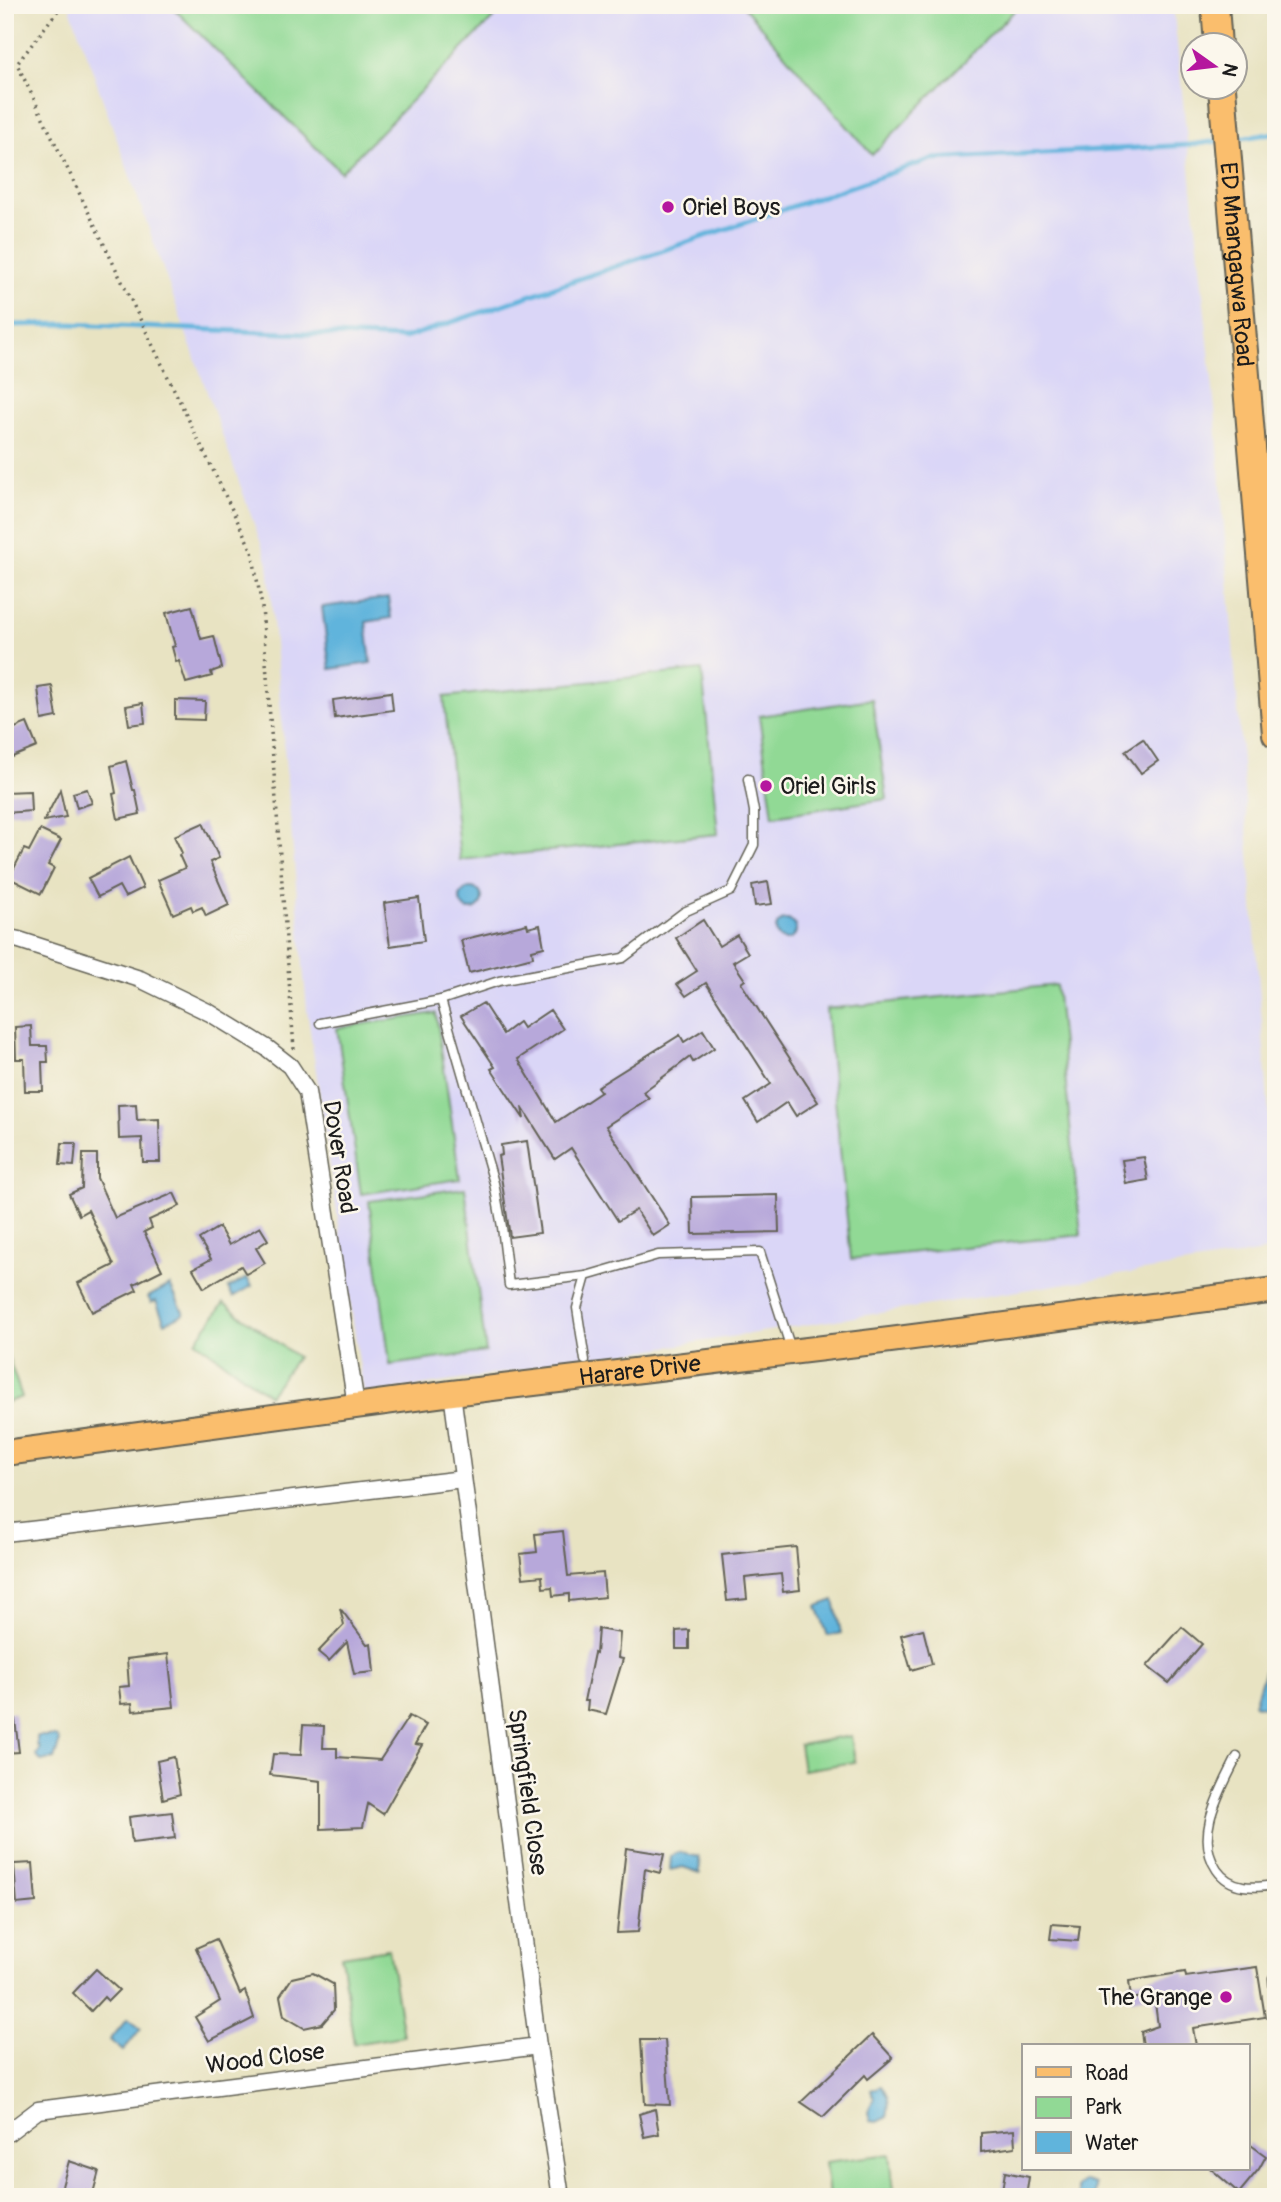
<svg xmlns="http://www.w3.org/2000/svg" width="1281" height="2202" font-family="Pangolin,sans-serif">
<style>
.built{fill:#dad6f7}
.green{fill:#91d995;stroke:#567a58;stroke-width:2}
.water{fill:#60b4dc;stroke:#3e687c;stroke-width:2}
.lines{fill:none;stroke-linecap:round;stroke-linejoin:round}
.stream{stroke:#60b4dc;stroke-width:5}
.building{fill:#b7a8da}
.service-casing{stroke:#636256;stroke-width:11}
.minor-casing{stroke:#636256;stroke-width:19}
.primary-casing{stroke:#636256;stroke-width:28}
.trunk-casing{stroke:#636256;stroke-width:30}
.path{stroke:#636256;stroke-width:3.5;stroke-dasharray:2 5;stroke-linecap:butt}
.service{stroke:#fff;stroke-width:8}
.minor{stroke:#fff;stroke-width:16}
.primary{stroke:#fabe6d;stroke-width:24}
.trunk{stroke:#fabe6d;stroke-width:26}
.poi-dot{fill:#b5179e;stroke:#fbf7ec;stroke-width:2.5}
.labels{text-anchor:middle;stroke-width:5;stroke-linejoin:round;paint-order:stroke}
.poi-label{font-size:24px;fill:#1c1c1c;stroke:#fbf7ec;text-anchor:start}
.street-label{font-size:24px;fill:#1c1c1c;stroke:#fbf7ec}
</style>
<rect width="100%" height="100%" fill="#fbf7ec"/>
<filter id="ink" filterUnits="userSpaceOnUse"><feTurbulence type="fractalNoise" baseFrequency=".0143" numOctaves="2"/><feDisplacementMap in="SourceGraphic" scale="14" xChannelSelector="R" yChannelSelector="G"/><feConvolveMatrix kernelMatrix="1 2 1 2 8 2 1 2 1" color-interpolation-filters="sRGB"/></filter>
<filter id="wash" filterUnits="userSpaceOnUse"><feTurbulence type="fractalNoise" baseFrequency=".00686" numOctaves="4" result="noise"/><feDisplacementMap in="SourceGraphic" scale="28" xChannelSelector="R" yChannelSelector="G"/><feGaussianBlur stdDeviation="1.57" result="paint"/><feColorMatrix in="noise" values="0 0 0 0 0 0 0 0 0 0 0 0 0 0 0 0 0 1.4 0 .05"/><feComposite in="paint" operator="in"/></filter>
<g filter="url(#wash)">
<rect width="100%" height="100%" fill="#e8e3c2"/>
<path class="built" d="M69,5H1173L1215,409L1276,1208V1250L364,1395L307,1010L268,563Z"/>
<g class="green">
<path d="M170,5H506L341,172Z"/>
<path d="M742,5H1020L872,155Z"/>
<path d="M702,670L718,834L460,860L444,697Z"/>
<path d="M872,699L887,799L773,816L759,716Z"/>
<path d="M1056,985L1081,1235L851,1259L826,1009Z"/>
<path d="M436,1013L460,1179L361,1194L337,1028Z"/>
<path d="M465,1188L486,1352L390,1365L369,1201Z"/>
<path d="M224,1303L297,1357L269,1395L196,1341Z"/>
<path d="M5,1348L22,1397L5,1403Z"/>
<path d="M851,1736L855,1762L803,1770L799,1745Z"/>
<path d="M389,1949L403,2036L354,2044L341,1956Z"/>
<path d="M890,2154L894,2191L829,2197L825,2162Z"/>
</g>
<g class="water">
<path d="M388,598L391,618L366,622L371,663L330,669L322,607Z"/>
<circle cx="471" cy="899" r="11"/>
<circle cx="786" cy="930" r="10"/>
<path d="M247,1278L252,1286L233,1297L228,1288Z"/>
<path d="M170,1285L184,1314L165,1323L156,1301L151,1303L148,1297Z"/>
<path d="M834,1600L841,1633L828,1636L817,1606Z"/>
<path d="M1265,1669L1272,1671L1271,1674L1276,1675V1697L1272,1709L1254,1704Z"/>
<path d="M37,1736H56L60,1741L54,1759L41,1761L36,1756L40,1749L37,1744Z"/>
<path d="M679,1852L699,1857L700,1873L683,1867L670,1870L671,1856Z"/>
<path d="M128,2018L141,2028L123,2051L110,2040Z"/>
<path d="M881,2086C889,2097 890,2104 887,2117L877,2122L870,2121L868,2112L874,2099L871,2090Z"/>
<path d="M1085,2181L1095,2184V2197H1078V2187Z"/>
</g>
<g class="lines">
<g class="stream">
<path d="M1234,139L1276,133"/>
<path d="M5,325L70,324L405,338L932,159L1190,145L1218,141"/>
</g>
</g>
<g id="blocks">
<g class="building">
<path d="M192,606L201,639L214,636L222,668L211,672L212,676L186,683L179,661L176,662L172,647L175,646L166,613Z"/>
<path d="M52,686L57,717L42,720L38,688Z"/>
<path d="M391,692L393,710L335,718L333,700Z"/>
<path d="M175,700L205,701L204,720L175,719Z"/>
<path d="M143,703L145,723L129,725L126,706Z"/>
<path d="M27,723L37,747L5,760V732Z"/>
<path d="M1143,739L1158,761L1141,773L1125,751Z"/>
<path d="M126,761L133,790H135L140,814L118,819L113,794L116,793L111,766Z"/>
<path d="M87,789L92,803L77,808L73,793Z"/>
<path d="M60,790L66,817L44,821Z"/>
<path d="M30,791L31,811L5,813V792Z"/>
<path d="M203,823L219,858L210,862L229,905L206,916L202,907L193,911L191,906L173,914L158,880L185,868L179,855L182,853L174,836Z"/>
<path d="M40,830L61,840L48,865L54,868L41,894L9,878L24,849L29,851Z"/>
<path d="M129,857L143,888L125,897L119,886L98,897L88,878Z"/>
<path d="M768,882L772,904L755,906L752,885Z"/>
<path d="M419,898L424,941L390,946L384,903Z"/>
<path d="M703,920L719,946L737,935L748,953L733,962L745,980L741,983L818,1102L796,1116L787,1102L758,1122L745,1101L771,1084L706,983L686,996L677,984L697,971L676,938Z"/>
<path d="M527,924L528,928L540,925L544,947L532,950L533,957L469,973L461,940Z"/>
<path d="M483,1003L503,1034L519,1022L523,1028L550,1010L563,1029L518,1059L556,1122L601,1092L597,1087L680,1035L684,1042L703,1030L714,1048L693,1062L690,1057L643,1092L649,1098L606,1126L670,1225L653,1236L636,1210L618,1221L571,1148L555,1159L522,1107L524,1119L491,1069L495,1067L461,1016Z"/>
<path d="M31,1026L32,1046H47L48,1062H42L43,1091H25L24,1059H16L15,1027Z"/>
<path d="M136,1104L137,1120L159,1119L160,1162H143L142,1138L119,1139L118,1105Z"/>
<path d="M527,1141L540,1233L510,1237L498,1156L502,1155L501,1145Z"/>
<path d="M62,1143H76L74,1166L60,1165Z"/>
<path d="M83,1154H97V1178L115,1218L174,1193L180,1206L149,1220L152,1228L144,1232L162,1270L134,1284L137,1290L92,1312L78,1283L114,1265L88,1210L79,1215L69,1194L82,1188Z"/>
<path d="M1144,1157L1148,1180L1126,1184L1122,1160Z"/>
<path d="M778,1195L779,1232L693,1234L692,1197Z"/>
<path d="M219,1227L229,1245L260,1227L268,1240L256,1248L265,1263L246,1274L241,1266L204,1288L193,1269L211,1259L199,1239Z"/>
<path d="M563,1531L568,1576L603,1573L605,1597L569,1601V1594L553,1596L552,1587L543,1588L542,1576L523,1578L520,1554L537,1552L535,1534Z"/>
<path d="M796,1547L800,1590L783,1592L781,1574L745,1578L747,1599L727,1601L722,1555Z"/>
<path d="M340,1608L367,1644L371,1643L374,1672L354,1674L347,1642L329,1661L318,1652L344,1625Z"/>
<path d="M1182,1627L1202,1644L1169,1683L1147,1666Z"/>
<path d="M598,1629L620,1633L618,1658L623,1659L606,1714L587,1710L588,1701H584L594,1653L596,1654Z"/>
<path d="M923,1629L932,1664L911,1670L901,1635Z"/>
<path d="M689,1630V1649H676V1631Z"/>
<path d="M168,1654L174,1707L133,1711L132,1703L121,1704L119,1687L129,1686L127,1659Z"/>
<path d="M5,1712H14L19,1752L5,1753Z"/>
<path d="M409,1716L426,1725L415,1744L422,1745L383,1814L368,1804L363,1827L321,1829V1781L270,1775L273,1754L301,1755L303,1725L324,1726L323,1748H337V1757L380,1760Z"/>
<path d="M174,1757L180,1794L163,1799L157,1761Z"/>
<path d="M172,1812L175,1838L132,1843L129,1817Z"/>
<path d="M626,1848L664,1854L660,1873L645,1869L638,1932L617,1933Z"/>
<path d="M33,1863L36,1902L17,1904L14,1864Z"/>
<path d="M1052,1924L1080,1926L1078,1941L1050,1939Z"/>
<path d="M216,1939L240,1994L245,1991L254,2018L209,2041L195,2017L220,2001L196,1948Z"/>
<path d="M1257,1967L1265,2017L1193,2028L1196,2046H1143L1141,2032L1158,2026L1154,1995L1131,1999L1129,1981L1185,1972L1186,1977Z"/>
<path d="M96,1969L119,1990L108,2001L104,1997L91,2011L73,1993Z"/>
<path d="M313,1973L333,1984L334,2010L322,2024L304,2028L284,2016L280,1996L292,1978Z"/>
<path d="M872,2035L893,2058L868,2079L865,2075L823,2117L801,2102Z"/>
<path d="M641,2040H665L670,2105L645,2104Z"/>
<path d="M655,2109L659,2134L644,2137L639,2114Z"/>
<path d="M1014,2130L1015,2147L981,2152V2133Z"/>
<path d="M1248,2143L1266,2156L1259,2169L1239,2193L1211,2169H1248Z"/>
<path d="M69,2161L99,2171L92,2197H59Z"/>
<path d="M1005,2172L1029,2177L1026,2197H1001Z"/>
</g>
</g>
</g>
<g filter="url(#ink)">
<use href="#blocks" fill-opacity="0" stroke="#636256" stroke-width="2"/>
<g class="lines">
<g class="service-casing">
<g id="service">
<path d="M441,1000L494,1183L502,1227L509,1285L586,1276"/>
<path d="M320,1023L441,1000L499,981L623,958L684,912L731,891L754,845V811L748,779"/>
<path d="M585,1360L577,1308L586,1276L658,1255L760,1252L791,1349"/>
<path d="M1237,1757C1221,1790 1193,1835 1217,1870C1231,1890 1254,1888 1276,1885"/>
<path d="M1276,1974L1273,1978L1276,2027"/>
</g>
</g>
<g class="minor-casing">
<g id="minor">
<path d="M5,937L19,940L140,979L210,1013L267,1048L290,1066L307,1092L356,1405"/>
<path d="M452,1393L538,2046L561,2197"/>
<path d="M5,1533L463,1479"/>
<path d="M5,2135L38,2110L538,2046"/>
</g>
</g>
<g class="primary-casing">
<g id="primary">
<path id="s1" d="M5,1453L452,1393L890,1340L1276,1290"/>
</g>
</g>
<g class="trunk-casing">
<g id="trunk">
<path d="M1215,5L1218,46"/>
<path id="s2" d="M1222,88L1276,734"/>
</g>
</g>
<path class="path" d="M62,5L17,64L252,551L262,607L294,1049"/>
<use href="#service" class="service"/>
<use href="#minor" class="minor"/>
<use href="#primary" class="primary"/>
<use href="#trunk" class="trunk"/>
</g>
</g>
<g class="poi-dot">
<circle cx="668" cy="207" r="7"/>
<circle cx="766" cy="786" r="7"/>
<circle cx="1226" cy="1997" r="7"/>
</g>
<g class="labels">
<g class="poi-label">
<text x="682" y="215">Oriel Boys</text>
<text x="780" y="794">Oriel Girls</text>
<text x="1212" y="2005" text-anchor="end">The Grange</text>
</g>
<g class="street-label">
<text dy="8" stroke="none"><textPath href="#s2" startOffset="177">ED Mnangagwa Road</textPath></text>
<text transform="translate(340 1157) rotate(81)" y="8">Dover Road</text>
<text dy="8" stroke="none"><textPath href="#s1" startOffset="640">Harare Drive</textPath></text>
<text transform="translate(528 1792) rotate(82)" y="8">Springfield Close</text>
<text transform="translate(265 2058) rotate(-7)" y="8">Wood Close</text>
</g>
</g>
<rect width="1281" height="2202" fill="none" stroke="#fbf7ec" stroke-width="28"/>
<rect x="1022" y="2044" width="228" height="126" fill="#fbf7ec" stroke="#a29f99" stroke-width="2"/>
<rect x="1036" y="2067" width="35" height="10" fill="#fabe6d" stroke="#a29f99" stroke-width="2"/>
<text x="1085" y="2080" font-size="21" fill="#1c1c1c">Road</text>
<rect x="1036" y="2097" width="35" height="21" fill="#91d995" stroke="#a29f99" stroke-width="2"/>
<text x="1085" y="2114" font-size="21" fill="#1c1c1c">Park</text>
<rect x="1036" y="2132" width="35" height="21" fill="#60b4dc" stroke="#a29f99" stroke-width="2"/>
<text x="1085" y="2150" font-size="21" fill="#1c1c1c">Water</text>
<g transform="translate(1214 66) rotate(104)"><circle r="33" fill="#fbf7ec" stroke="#a29f99" stroke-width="2"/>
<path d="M0-5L12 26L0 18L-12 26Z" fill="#b5179e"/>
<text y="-10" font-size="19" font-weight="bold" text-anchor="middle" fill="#1c1c1c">N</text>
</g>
</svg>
